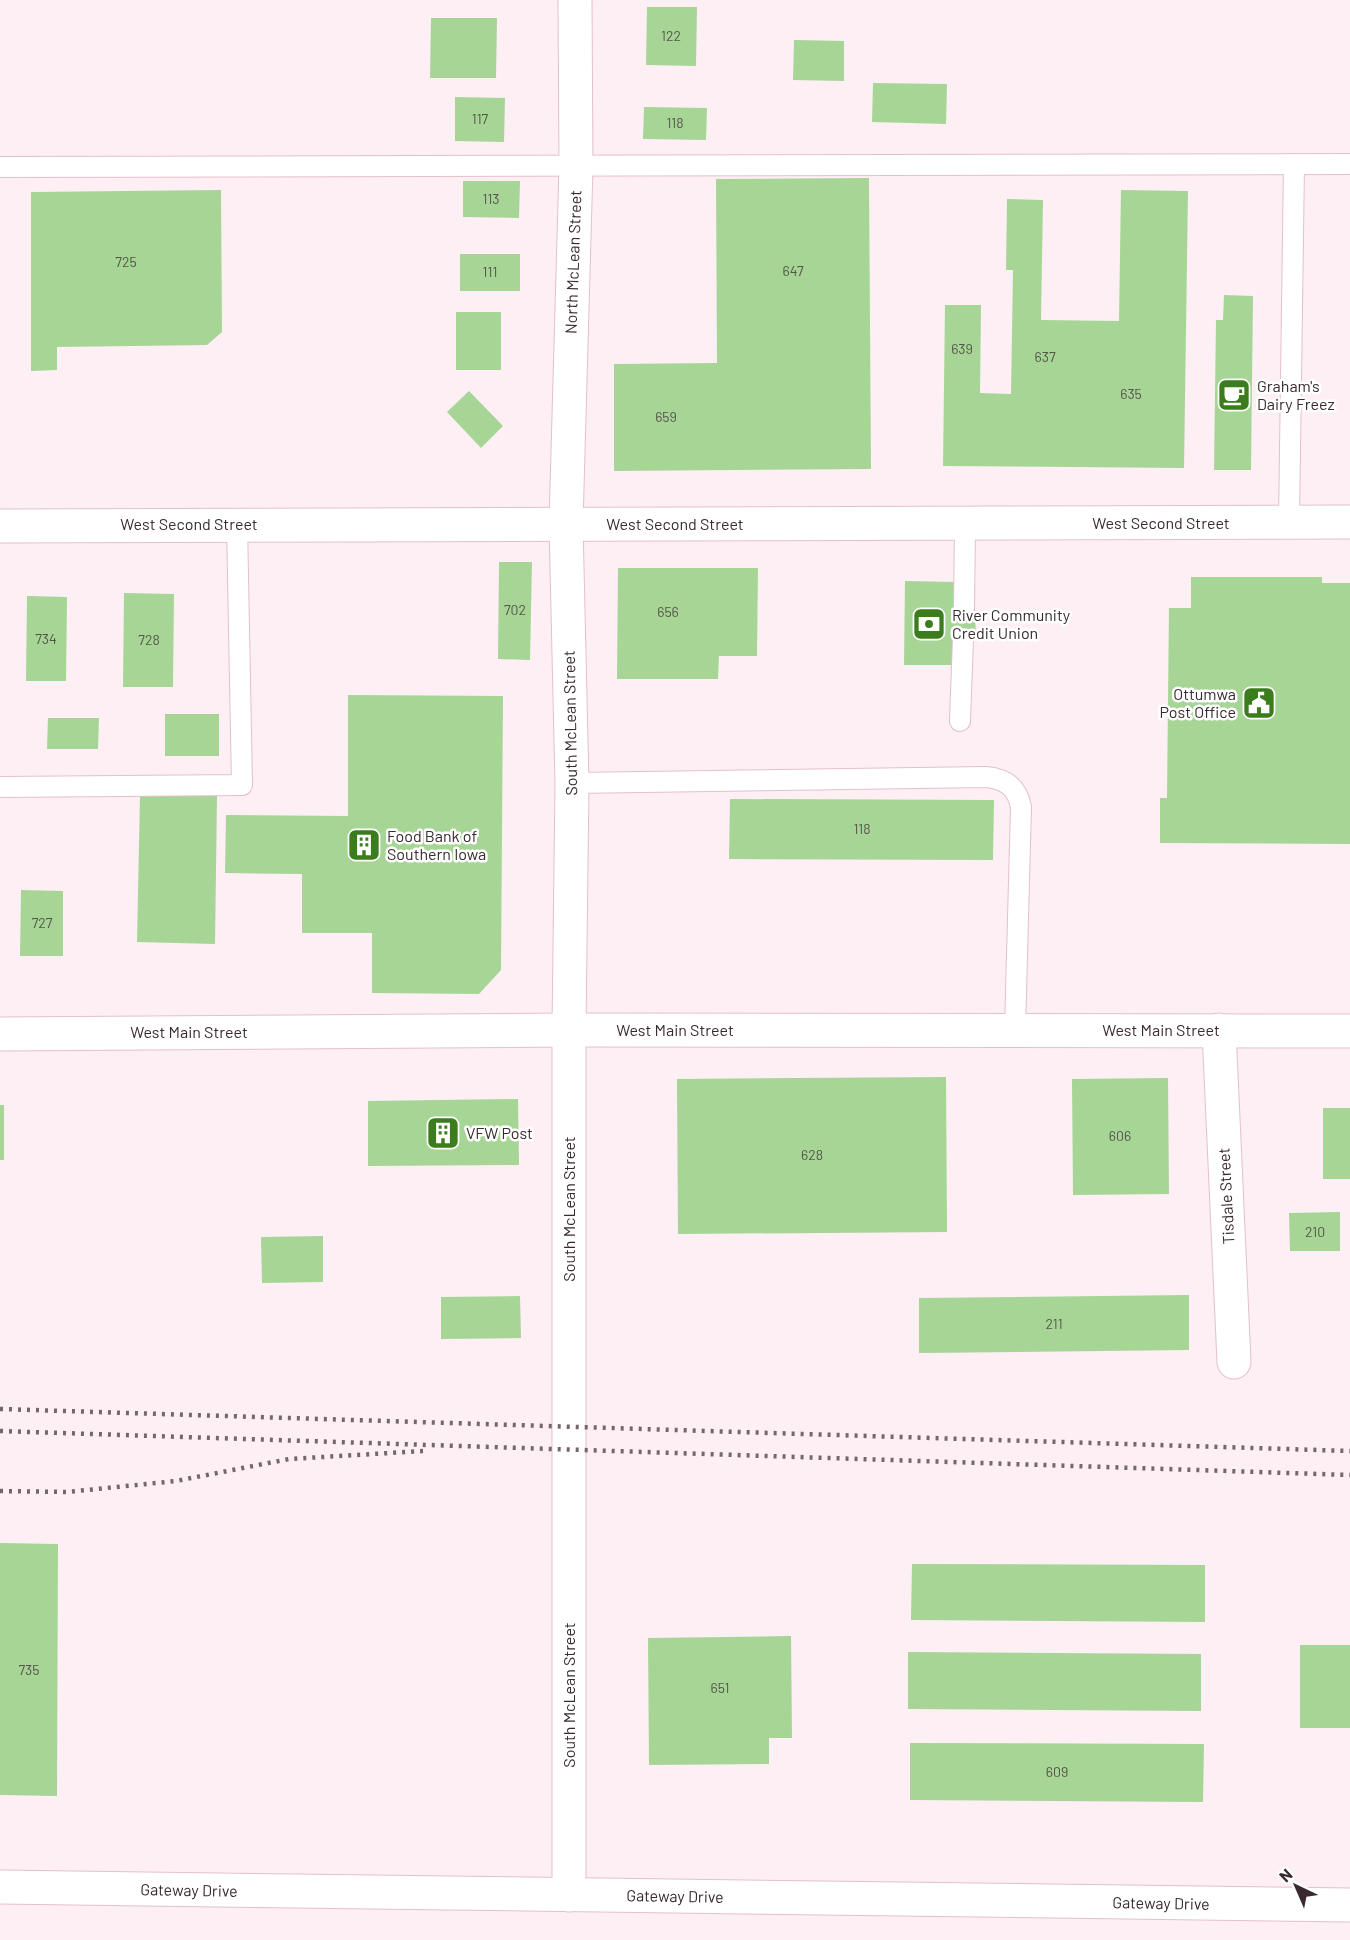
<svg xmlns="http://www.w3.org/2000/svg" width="1350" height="1940" font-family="Barlow,sans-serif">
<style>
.building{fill:#a6d596}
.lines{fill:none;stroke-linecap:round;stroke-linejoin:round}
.service-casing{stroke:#e3c0cd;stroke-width:22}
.minor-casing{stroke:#e3c0cd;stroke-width:35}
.tertiary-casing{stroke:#e3c0cd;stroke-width:35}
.secondary-casing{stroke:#e3c0cd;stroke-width:35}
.service{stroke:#fff;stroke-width:20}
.minor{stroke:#fff;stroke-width:33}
.tertiary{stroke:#fff;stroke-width:33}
.secondary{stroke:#fff;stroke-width:33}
.rail{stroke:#74666b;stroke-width:4.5;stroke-dasharray:3 6;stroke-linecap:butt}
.labels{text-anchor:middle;stroke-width:5;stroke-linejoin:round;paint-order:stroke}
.number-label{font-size:14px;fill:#545549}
.street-label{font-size:16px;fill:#382a2f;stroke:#fff}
.poi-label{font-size:16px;fill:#382a2f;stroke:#fff;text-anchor:start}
</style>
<rect width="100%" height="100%" fill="#fdeff4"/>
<g class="building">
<path d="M647,7H697L696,66L646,65Z"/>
<path d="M431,18H497L496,78H430Z"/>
<path d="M794,40L844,41V81L793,80Z"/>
<path d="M873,83L947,84L946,124L872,122Z"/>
<path d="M455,97L505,98L504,142L455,141Z"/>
<path d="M644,107L707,108L706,140L643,139Z"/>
<path d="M869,178L871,469L614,471V364L717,363L716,179Z"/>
<path d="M463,181H520L519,218L463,217Z"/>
<path d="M221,190L222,332L207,345L57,347V370L31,371V192Z"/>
<path d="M1121,190L1188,191L1184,468L943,466L945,305H981L980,393L1011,394L1013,270H1006L1007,199L1043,200L1041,320L1119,321Z"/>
<rect x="460" y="254" width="60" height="37"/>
<path d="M1224,295L1253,296L1251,470H1214L1216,320H1223Z"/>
<rect x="456" y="312" width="45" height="58"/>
<path d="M469,391L503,426L481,448L447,412Z"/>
<path d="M499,562H532L530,660L498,659Z"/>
<path d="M618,568H758L757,656H719L718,679H617Z"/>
<path d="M1191,577H1322V583H1350V844L1160,843V798H1167L1169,608H1191Z"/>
<path d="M905,581L955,582V608H975L976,639H954V665H904Z"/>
<path d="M124,593L174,594L173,687H123Z"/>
<path d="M27,596L67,597L66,681H26Z"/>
<path d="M348,695L503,696L501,970L479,994L372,993V933H302V874L225,873L226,815L348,816Z"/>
<rect x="165" y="714" width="54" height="42"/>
<path d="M48,718H99L98,749H47Z"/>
<path d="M140,795H217L215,944L137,942Z"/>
<path d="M730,799L994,800L993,860L729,859Z"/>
<path d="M21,890L63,891V956H20Z"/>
<path d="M946,1077L947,1232L678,1234L677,1079Z"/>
<path d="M1168,1078L1169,1194L1073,1195L1072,1079Z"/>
<path d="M518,1099L519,1165L368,1166V1101Z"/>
<rect x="0" y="1105" width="4" height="55"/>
<rect x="1323" y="1108" width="27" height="71"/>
<path d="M1340,1212V1251H1290L1289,1213Z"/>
<path d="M323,1236V1282L262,1283L261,1237Z"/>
<path d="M1189,1295V1350L919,1353V1298Z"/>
<path d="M520,1296L521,1338L441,1339V1297Z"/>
<path d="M0,1543L58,1544L57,1796L0,1795Z"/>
<path d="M912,1564L1205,1565V1622L911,1620Z"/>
<path d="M791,1636L792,1738H769V1764L649,1765L648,1638Z"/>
<rect x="1300" y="1645" width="50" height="83"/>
<path d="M908,1652L1201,1654V1711L908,1709Z"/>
<path d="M910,1743L1204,1744L1203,1802L910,1800Z"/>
</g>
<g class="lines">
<g class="service-casing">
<g id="service">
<path d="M0,167L1350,164"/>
<path d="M1289,522L1294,164"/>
<path d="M964,608L965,523"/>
<path d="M960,721L963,639"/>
<path d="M572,783L986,777C1006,779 1017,787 1021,807L1015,1030"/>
<path d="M0,787L242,785L237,524"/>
</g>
</g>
<g class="minor-casing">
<g id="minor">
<path d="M566,524L572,783L569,1030V1895"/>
<path d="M1219,1030L1234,1362"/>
</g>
</g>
<g class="tertiary-casing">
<g id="tertiary">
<path d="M566,524L576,166L575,0"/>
<path d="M0,1887L1350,1905"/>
</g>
</g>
<g class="secondary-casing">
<g id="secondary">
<path d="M0,526L1350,522"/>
<path d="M0,1034L569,1030L1350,1031"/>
</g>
</g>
<use href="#service" class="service"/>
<use href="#minor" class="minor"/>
<use href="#tertiary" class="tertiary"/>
<use href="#secondary" class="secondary"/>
<g class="rail">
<path d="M0,1409L1350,1451"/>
<path d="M0,1431L1350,1475"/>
<path d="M0,1491L67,1492L176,1481L289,1459L423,1451"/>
</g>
</g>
<defs>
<g id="cafe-square" transform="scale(1.725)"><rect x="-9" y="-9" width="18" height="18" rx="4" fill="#3b7c1c" stroke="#fff"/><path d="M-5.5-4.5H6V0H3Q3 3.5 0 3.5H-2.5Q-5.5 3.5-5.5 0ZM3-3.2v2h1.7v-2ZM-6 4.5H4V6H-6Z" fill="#fff"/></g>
<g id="bank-square" transform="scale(1.725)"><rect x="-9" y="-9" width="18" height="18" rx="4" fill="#3b7c1c" stroke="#fff"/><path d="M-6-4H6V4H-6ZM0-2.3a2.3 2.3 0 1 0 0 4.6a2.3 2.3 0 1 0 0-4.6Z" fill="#fff"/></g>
<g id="civic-square" transform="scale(1.725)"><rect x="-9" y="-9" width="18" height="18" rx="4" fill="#3b7c1c" stroke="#fff"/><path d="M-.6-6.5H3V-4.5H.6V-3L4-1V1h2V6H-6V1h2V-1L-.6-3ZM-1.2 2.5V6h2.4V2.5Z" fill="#fff"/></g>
<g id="building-square" transform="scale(1.725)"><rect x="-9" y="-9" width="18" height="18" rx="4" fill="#3b7c1c" stroke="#fff"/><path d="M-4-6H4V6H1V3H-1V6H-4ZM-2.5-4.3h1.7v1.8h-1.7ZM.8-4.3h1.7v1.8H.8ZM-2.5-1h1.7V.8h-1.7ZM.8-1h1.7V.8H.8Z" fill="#fff"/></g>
</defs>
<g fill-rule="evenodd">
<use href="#cafe-square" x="1234" y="395"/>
<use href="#bank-square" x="929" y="624"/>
<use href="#civic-square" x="1259" y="703"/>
<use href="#building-square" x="364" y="845"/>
<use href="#building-square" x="443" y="1133"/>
</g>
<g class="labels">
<g class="number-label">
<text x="671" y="41">122</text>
<text x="480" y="124">117</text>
<text x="675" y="128">118</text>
<text x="491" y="204">113</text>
<text x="126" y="267">725</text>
<text x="793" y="276">647</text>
<text x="490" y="277">111</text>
<text x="962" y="354">639</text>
<text x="1045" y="362">637</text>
<text x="1131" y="399">635</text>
<text x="666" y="422">659</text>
<text x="515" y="615">702</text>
<text x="668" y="617">656</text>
<text x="46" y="644">734</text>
<text x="149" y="645">728</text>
<text x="862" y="834">118</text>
<text x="42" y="928">727</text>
<text x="1120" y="1141">606</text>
<text x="812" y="1160">628</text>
<text x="1315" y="1237">210</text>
<text x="1054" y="1329">211</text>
<text x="29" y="1675">735</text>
<text x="720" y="1693">651</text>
<text x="1057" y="1777">609</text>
</g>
<g class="street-label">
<text transform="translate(573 262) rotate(-88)" y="6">North McLean Street</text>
<text x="1161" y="529">West Second Street</text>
<text x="189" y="530">West Second Street</text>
<text x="675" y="530">West Second Street</text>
<text transform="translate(570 723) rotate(-91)" y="6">South McLean Street</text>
<text x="675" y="1036">West Main Street</text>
<text x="1161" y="1036">West Main Street</text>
<text x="189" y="1038">West Main Street</text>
<text transform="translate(1226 1196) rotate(-93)" y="6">Tisdale Street</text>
<text transform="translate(569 1209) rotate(-90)" y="6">South McLean Street</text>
<text transform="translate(569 1695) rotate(-90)" y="6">South McLean Street</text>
<text transform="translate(189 1890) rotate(1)" y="6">Gateway Drive</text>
<text transform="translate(675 1896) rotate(1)" y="6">Gateway Drive</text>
<text transform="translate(1161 1903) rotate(1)" y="6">Gateway Drive</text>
</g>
<g class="poi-label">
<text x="1257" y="392">Graham's<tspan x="1257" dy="18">Dairy Freez</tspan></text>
<text x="952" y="621">River Community<tspan x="952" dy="18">Credit Union</tspan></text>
<text x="1236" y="700" text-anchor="end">Ottumwa<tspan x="1236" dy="18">Post Office</tspan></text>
<text x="387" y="842">Food Bank of<tspan x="387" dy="18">Southern Iowa</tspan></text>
<text x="466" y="1139">VFW Post</text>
</g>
</g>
<g transform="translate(1296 1886) rotate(316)" stroke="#ffffff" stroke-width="4.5" paint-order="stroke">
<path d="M0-4.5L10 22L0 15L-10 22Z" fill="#382a2f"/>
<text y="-9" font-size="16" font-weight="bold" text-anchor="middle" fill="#382a2f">N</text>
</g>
</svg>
